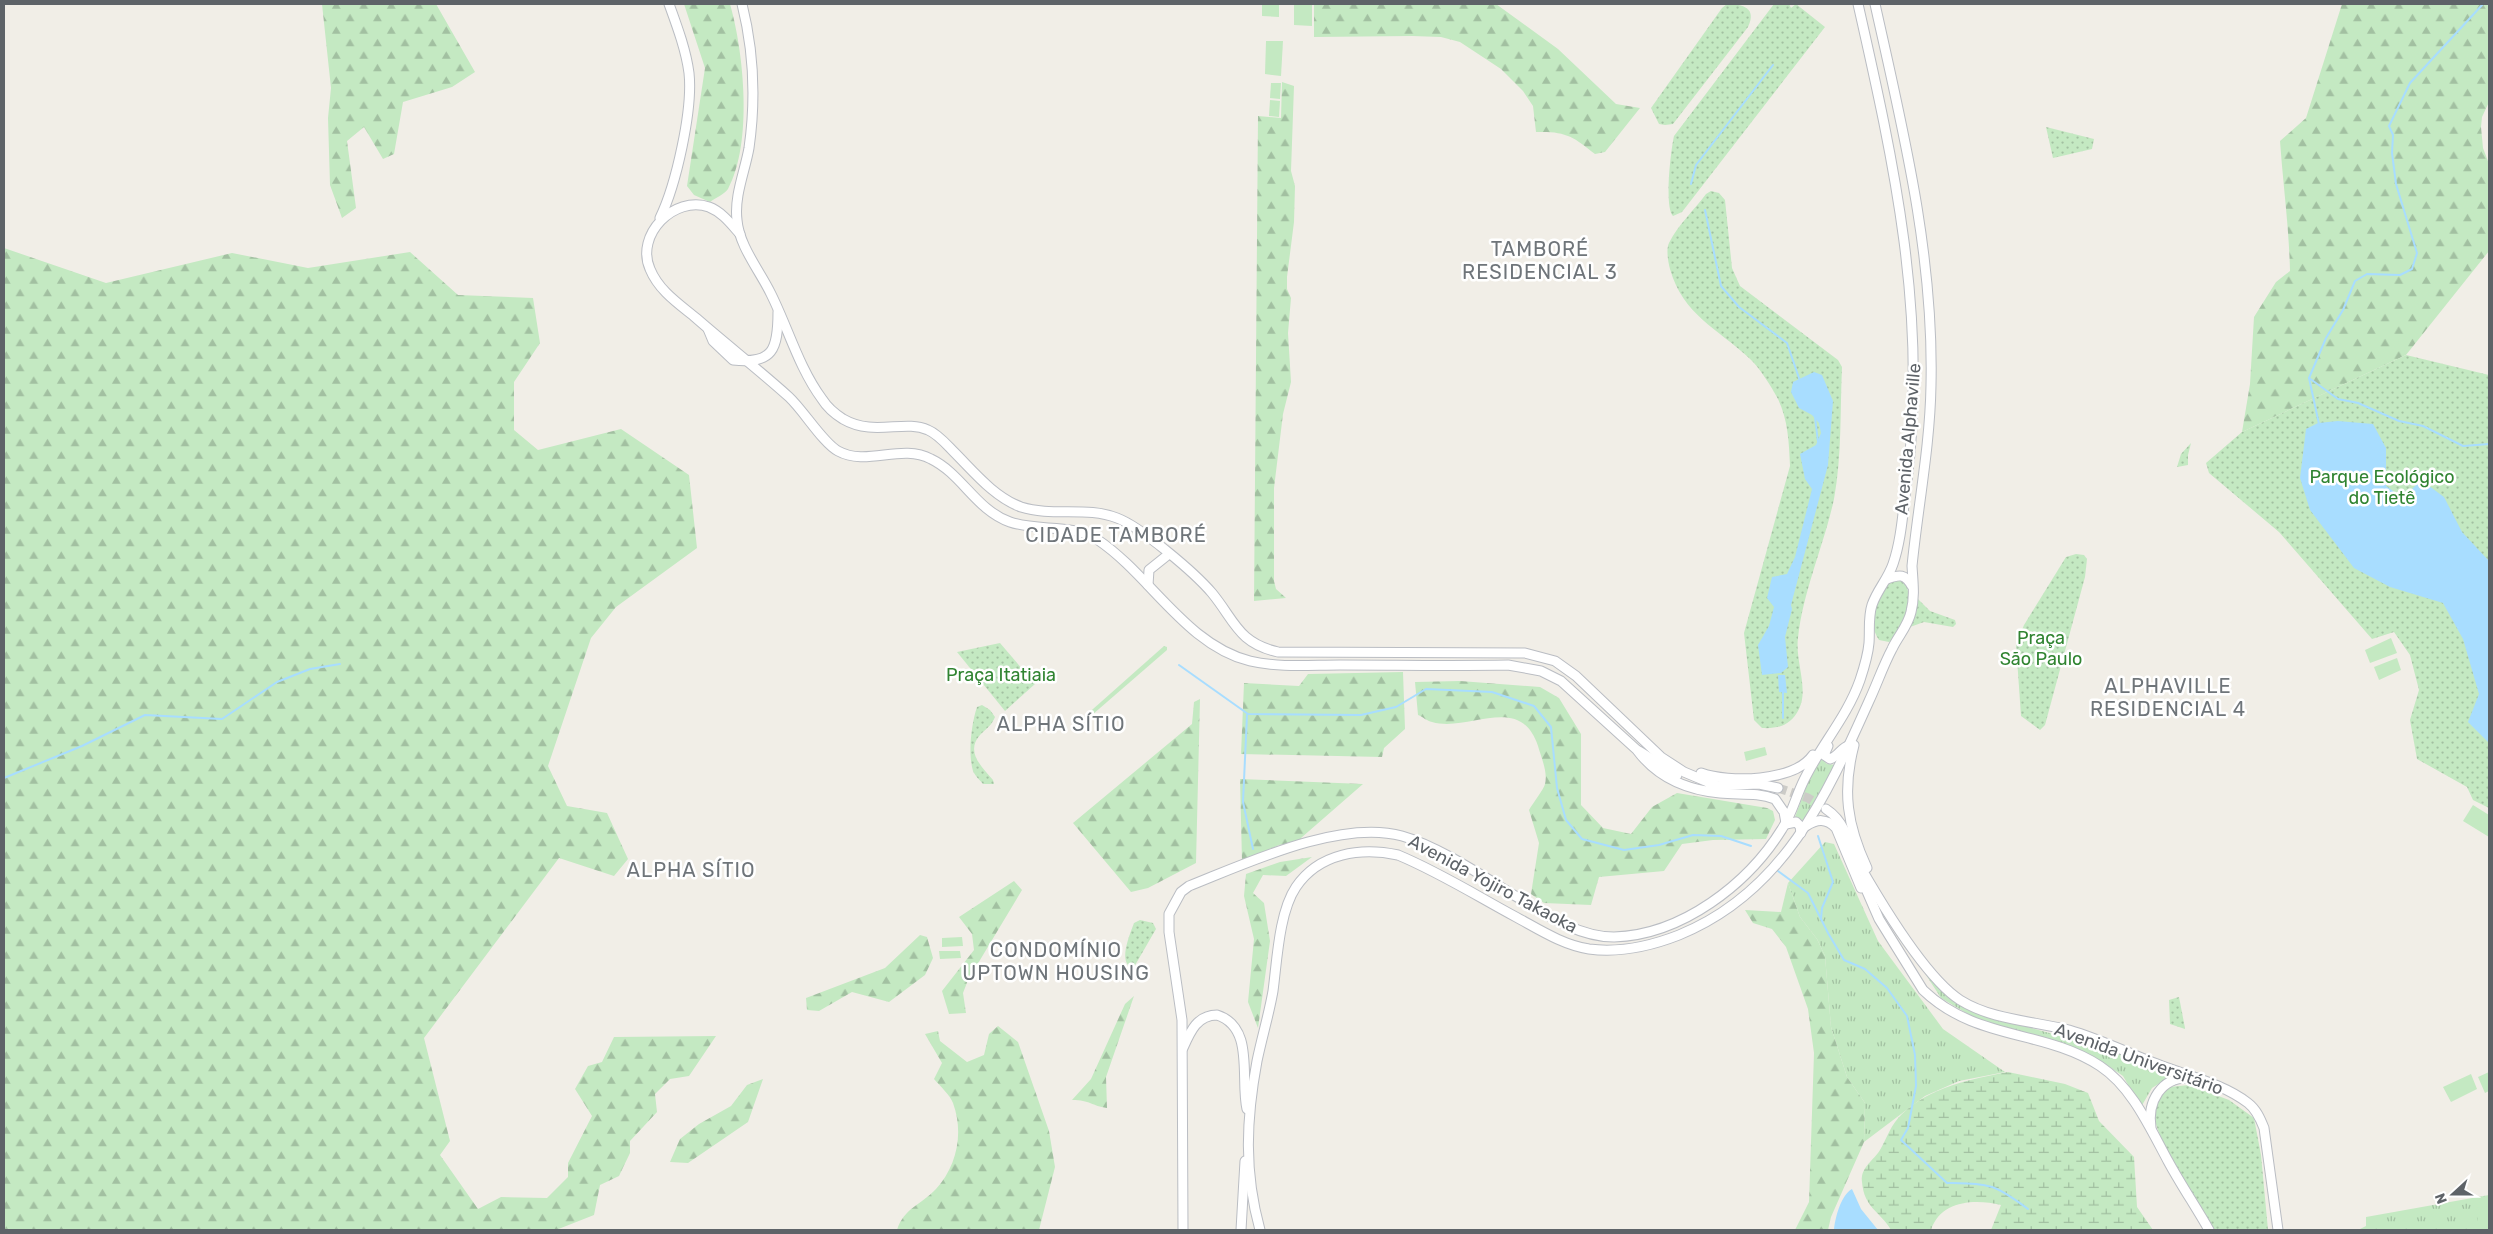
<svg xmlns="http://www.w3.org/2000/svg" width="2493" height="1234" font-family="Rubik,sans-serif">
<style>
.grass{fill:url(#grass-tufts)}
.forest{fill:url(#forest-firs)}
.wetland{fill:url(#wetland-marsh)}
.park{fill:url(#park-dots)}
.pitch{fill:#c4e9c2}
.water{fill:#a8ddff}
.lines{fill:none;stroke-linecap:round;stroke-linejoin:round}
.stream{stroke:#a8ddff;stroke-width:2}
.secondary-tunnel{stroke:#cccbc7;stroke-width:9;stroke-dasharray:9 4.5;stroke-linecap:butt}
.secondary-casing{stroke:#babdc3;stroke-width:11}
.secondary{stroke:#fff;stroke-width:9}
.labels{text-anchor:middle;stroke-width:5;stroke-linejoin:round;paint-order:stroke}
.street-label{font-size:18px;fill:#5e6368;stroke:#fff}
.park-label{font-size:18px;fill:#308431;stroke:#fff}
.quarter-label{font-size:20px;letter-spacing:1px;fill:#6f757a;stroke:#fff}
</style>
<defs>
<pattern id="grass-tufts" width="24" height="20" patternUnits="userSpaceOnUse" patternTransform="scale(1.25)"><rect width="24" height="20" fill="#c4e9c2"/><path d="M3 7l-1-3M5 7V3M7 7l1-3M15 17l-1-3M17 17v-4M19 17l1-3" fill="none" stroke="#a2c0a1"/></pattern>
<pattern id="forest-firs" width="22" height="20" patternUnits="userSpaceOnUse" patternTransform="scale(1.25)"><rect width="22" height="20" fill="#c4e9c2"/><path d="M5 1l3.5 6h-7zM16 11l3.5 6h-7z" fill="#a2c0a1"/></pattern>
<pattern id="wetland-marsh" width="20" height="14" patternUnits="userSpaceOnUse" patternTransform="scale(1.25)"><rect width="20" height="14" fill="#c4e9c2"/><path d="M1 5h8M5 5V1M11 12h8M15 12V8" fill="none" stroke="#a2c0a1"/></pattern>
<pattern id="park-dots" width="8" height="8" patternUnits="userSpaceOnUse" patternTransform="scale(1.25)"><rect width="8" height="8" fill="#c4e9c2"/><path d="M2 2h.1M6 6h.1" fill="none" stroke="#a2c0a1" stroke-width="1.8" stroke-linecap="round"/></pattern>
</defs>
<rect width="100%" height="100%" fill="#f1eee7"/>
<g class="grass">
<path d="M1164,646L1167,647V650L1077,728L1075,725Z"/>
<path d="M1822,758L1827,764L1837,765L1804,821L1795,817L1808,782Z"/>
<path d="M1825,842L1834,844L1878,941L1943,1029L2005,1072L1959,1081L1925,1096L1864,1142L1865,1103L1847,1077L1831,1027L1825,956L1817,939L1800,917L1788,883Z"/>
<path d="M1891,921L1945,992L2013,1023L2116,1051L2171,1076L2152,1088L2141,1107L2123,1076L2101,1061L2079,1050L2041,1037L1978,1020L1941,998Z"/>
<path d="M2489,1195V1230H2358L2366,1226V1217Z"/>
</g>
<g class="forest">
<path d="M322,4H436L475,72L452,87L403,102L394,154L383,159L364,127L347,141L356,208L342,218L330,185L328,118L331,88Z"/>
<path d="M684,4H730C744,53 753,143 728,189C725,194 715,198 710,202L694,195L687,186L705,68Z"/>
<path d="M1314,4H1496L1558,49L1616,104L1640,108L1605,152L1595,154C1573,136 1565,131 1536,132L1533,106L1523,91L1501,69L1460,42L1441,37L1412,36L1314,37Z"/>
<path d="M2342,4H2489V102L2482,117L2481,127L2483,148L2489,164V251L2406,355L2242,432L2250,384L2254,317L2276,282L2290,271C2289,227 2283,184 2280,141L2306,118Z"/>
<path d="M1282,82L1294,86L1291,171L1295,186L1294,222L1287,277V289L1291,298L1288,333L1291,382L1283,414L1274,488V581L1276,589L1286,598L1254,601L1258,116L1281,118Z"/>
<path d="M4,248L106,283L232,253L308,268L410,252L458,295L533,298L540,343L514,382V430L538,450L621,429L689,475L697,548L616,607L591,638L548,766L567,806L607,813L628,859L614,876L559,858L424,1038L450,1141L440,1155L478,1209L501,1197L547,1198L568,1177V1163L592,1116L575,1089L588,1066L602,1062L614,1037L716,1036L689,1076L670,1079L655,1094L657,1112L630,1141V1153L619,1176L600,1185L594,1215L556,1230H4Z"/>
<path d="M1403,672L1405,729L1384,748L1382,757L1241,754L1244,683L1299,686L1308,674Z"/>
<path d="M1460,681L1540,687L1559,698L1581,734V805L1603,828L1631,834L1652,807L1677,793L1767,808L1773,811L1775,820L1766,839L1713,840L1682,844L1664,871L1599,877L1591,905L1544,903L1531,894L1539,843L1529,810C1533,803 1544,789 1545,784C1548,772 1541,757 1538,746C1520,692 1469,733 1432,722C1427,721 1423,717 1418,715L1415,682Z"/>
<path d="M1200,699L1196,863L1148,888L1131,892L1073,823L1192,724L1194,702Z"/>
<path d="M1240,779L1363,784L1301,838V842L1279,845L1242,861Z"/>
<path d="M1312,857L1286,876L1263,875L1253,893L1264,903L1270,941L1258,1028L1248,1002L1254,939L1244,896L1246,874L1280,862Z"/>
<path d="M1014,881L1022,890L968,980L963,993L966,1013L949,1014L942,991L974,950L972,934L959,917Z"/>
<path d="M1788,883L1800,917L1817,939L1825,956L1831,1027L1847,1077L1865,1103L1864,1142L1831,1217L1828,1230H1795L1809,1202L1814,1053L1808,1009L1786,947L1772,929L1753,923L1745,910L1781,912Z"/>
<path d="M920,935L927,937L933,958L925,975L889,1002L852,992L819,1011L807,1010L806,998L885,968Z"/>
<path d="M1134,996L1106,1077L1107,1108C1092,1106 1090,1100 1072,1100L1091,1079L1125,1004Z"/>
<path d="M998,1026L1018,1042L1049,1131L1055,1167L1039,1230H897C904,1208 921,1205 936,1189C957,1166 964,1133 953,1103C950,1095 940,1086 934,1079L942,1063L925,1034L938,1031L940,1041L967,1062L984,1055L989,1034Z"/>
<path d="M763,1079L748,1122L688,1163L670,1162L680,1139L699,1124L731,1106L747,1085Z"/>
</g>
<path class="wetland" d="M2008,1072L2065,1084L2088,1093L2099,1121L2134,1157L2137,1207L2153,1230H1991L2001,1205C1975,1199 1941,1200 1931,1230H1891C1880,1211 1864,1208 1862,1182C1860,1168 1873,1161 1880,1150C1887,1138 1891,1124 1902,1114C1930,1087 1971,1079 2008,1072Z"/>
<g class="park">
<path d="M1727,4C1743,4 1757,8 1748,27L1673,124L1665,125L1659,124L1651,108L1722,8Z"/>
<path d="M1774,4H1789L1791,8L1796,4L1825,27L1682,212L1673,216C1664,207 1671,149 1674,136Z"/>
<path d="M2046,127L2094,139L2092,149L2053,158Z"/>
<path d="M1711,191L1719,193L1725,200L1732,268L1740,286L1838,360L1842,367C1840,410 1842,456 1834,499C1824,545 1803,591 1798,638C1795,661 1809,689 1799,709C1791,725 1779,729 1762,728L1754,720L1744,633L1790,466C1789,442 1788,420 1778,399C1771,386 1760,368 1749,358C1717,328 1683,315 1670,269C1668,262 1666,249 1669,243C1678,225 1695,209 1706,194Z"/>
<path d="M2406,355L2489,375V808L2473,800L2467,787L2417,759L2410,720L2419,690L2410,655L2394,632L2372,639L2279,532L2209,473L2206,463L2242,432Z"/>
<path d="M2191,443L2188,455V465L2177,467L2181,454Z"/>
<path d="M2076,554L2084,555L2087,559L2085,577L2045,725L2040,730L2021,716L2016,644L2024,625L2066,557Z"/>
<path d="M1897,580H1903C1916,597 1903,621 1896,638L1889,642L1879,640C1867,621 1875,606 1883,587Z"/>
<path d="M1918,599L1930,611L1955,620L1956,624L1953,627L1924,622L1910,627L1916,613Z"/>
<path d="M1000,643L1035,684L1005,711L957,652Z"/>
<path d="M982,705L990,710L995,717C992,725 986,729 980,735C965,752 982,767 993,780L994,784H983C980,780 975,776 973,771C968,754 971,725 977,707Z"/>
<path d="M1140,920L1153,923L1156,929L1134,967H1130C1119,959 1130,934 1134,923Z"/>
<path d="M2179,997L2185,1028V1029L2170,1024L2169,1000Z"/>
<path d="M2189,1085L2229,1100L2254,1118L2261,1155L2268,1230H2214C2200,1206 2151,1135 2154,1109C2155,1099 2162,1094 2169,1087Z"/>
</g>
<g class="pitch">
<path d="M1262,4H1279V17L1262,16Z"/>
<path d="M1294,4H1312V26L1294,25Z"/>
<path d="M1266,41H1283L1281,76L1265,74Z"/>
<path d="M1271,83H1281L1280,99L1270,98Z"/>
<path d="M1270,100L1280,101L1279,117L1269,116Z"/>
<path d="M2391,638L2397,653L2370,663L2365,650Z"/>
<path d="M2397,658L2401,670L2379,680L2374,667Z"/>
<path d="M1765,747L1767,755L1746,761L1744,752Z"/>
<path d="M2473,805L2489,815V837L2463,821Z"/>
<path d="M962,937L963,946L942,947V938Z"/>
<path d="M939,951H960L961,958L940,959Z"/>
<path d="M2489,1072V1091L2485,1093L2478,1077Z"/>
<path d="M2471,1074L2477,1089L2451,1102L2443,1087Z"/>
<path d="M2489,1206V1227L2479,1229L2476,1208Z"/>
</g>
<g class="water">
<path d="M1814,372L1822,375L1833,401L1828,465L1791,605L1792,609L1785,637L1788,667L1781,673L1762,675L1758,645L1769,626L1774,607L1767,598L1772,577L1787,574L1795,557L1812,489L1805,479L1800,454L1816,445L1821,433L1819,423L1812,415L1799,408L1791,392L1793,382Z"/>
<path d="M2338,421L2373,424L2386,448V486L2403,498L2421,480L2444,497L2462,532L2489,561V743L2468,722L2479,694L2463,639L2443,603L2390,587L2354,568L2310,510L2300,478L2306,429L2318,423Z"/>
<path d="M1778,675H1785L1787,693L1779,692Z"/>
<path d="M1852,1189L1861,1209L1878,1230H1834C1835,1218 1841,1195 1852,1189Z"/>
</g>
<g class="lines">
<g class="stream">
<path d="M1691,184L1696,165L1773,65"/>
<path d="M1705,210L1721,286L1739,307L1787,343L1800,381"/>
<path d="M2309,378L2338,399L2358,403L2399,421L2423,426L2463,446L2489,444"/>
<path d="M1815,417L1818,442"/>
<path d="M2319,424L2309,378L2326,338L2343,310L2355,281L2367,274L2400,275L2412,269L2417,253L2396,184L2392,153L2393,135L2389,126L2410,83L2483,4"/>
<path d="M1179,665L1248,714L1361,715L1396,707L1426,689L1492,692L1534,706L1551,727L1557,788L1566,820L1582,839L1624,850L1659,845L1693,835L1721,836L1751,846"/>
<path d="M1783,691V718"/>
<path d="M1247,715L1243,802L1253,849"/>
<path d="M4,778L82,746L145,715L222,719L277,682L310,669L340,664"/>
<path d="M1818,836L1833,882L1822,908L1821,919"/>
<path d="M1778,871L1808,893L1828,933L1844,960L1865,969L1887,988L1907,1016L1915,1055L1916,1086L1908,1128L1901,1140L1947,1183C1991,1184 1993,1183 2028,1209"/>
</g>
<path class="secondary-tunnel" d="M1778,788L1808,798L1824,808"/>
<g class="secondary-casing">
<g id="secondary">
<path d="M742,4C754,52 756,99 749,148C745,171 734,196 737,220C739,246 760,271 771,294C788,328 799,368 822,399C827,407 835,414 843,419C874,437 904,419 928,430C938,434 947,445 954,452C974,472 994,497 1021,507C1053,517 1087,506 1117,518C1141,527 1195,573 1212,593C1235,621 1238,643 1278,652L1525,653L1555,661L1576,676L1661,757L1684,772L1715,785"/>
<path d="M660,218C676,185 693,110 689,73C686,50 677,26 669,4"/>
<path d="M740,234C731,224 722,212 709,207C674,195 635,235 650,269C659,291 679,304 696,318C727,345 759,370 789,397C804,411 823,443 838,451C867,467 901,443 931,459C962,474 976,510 1010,522C1039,532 1072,523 1098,540C1150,575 1186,645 1250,661C1280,668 1310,665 1340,665C1396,665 1452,666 1508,665L1541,671L1561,681L1637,750C1657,777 1687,790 1720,793C1739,795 1757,792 1775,799L1784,812L1786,823"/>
<path d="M708,329L713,341L733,360C773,364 778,350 778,312"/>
<path d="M1887,579C1900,574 1905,574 1912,586"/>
<path d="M1148,585L1149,570L1169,554"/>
<path d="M1854,745C1842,791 1847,825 1867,868"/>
<path d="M1828,746L1824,755L1830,759C1839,756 1840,748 1850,745"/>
<path d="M1639,751L1677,775"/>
<path d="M1701,773C1729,783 1794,782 1813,755"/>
<path d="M1710,786L1759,784L1778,788"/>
<path d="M1826,809C1843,820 1849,839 1854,858"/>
<path d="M1786,824L1796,822L1800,826L1801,833"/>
<path d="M1806,826C1817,819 1826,818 1836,828L1861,888"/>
<path d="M1853,854C1875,893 1923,976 1960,1000C1992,1020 2033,1021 2069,1030C2100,1039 2128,1053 2157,1064C2187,1076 2222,1083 2248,1103C2256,1109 2260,1118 2264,1128L2278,1230"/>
<path d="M1862,880L1879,919L1923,990C1976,1041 2043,1029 2100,1066C2132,1087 2150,1128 2168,1161C2181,1185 2196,1207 2209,1230"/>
<path d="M1183,1048C1190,1032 1197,1015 1217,1015C1255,1027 1240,1079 1247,1109"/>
<path d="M2151,1128C2147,1102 2161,1076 2190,1078"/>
<path d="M1183,1230L1182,1020L1169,932V914L1181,892L1189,886C1247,863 1340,819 1402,836C1438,846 1484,877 1517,897C1546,915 1579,937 1614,937C1682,935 1748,884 1782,829C1792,814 1796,796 1804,780C1821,745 1847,717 1860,680C1864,668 1868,655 1869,643C1870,630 1868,617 1872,605C1877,590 1888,579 1893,564C1902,538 1903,508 1907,481C1928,316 1894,163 1858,4"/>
<path d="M1241,1230L1245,1161"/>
<path d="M1260,1230C1244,1172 1246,1120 1257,1061C1262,1037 1269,1014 1273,991C1277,961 1279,912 1296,887C1319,853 1361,847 1398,855C1439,872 1477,896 1516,917C1540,930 1563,945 1589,949C1620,953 1651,946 1679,935C1783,893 1826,797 1869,701C1877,684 1883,666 1892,649C1898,636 1908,626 1911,612C1915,597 1913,582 1912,566C1918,506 1930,446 1931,385C1934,255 1903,130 1875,4"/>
</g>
</g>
<use href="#secondary" class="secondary"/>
</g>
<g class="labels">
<g class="street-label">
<text transform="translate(1908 439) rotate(-85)" y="6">Avenida Alphaville</text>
<text transform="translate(1493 884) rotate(28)" y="6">Avenida Yojiro Takaoka</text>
<text transform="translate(2139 1059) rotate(20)" y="6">Avenida Universitário</text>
</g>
<g class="park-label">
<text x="2382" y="483">Parque Ecológico<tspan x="2382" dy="21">do Tietê</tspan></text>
<text x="2041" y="644">Praça<tspan x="2041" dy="21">São Paulo</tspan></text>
<text x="1001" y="681">Praça Itatiaia</text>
</g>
<g class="quarter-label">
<text x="1540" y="256">TAMBORÉ<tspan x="1540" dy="23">RESIDENCIAL 3</tspan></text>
<text x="1116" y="542">CIDADE TAMBORÉ</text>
<text x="2168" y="693">ALPHAVILLE<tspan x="2168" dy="23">RESIDENCIAL 4</tspan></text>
<text x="1061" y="731">ALPHA SÍTIO</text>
<text x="691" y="877">ALPHA SÍTIO</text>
<text x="1056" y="957">CONDOMÍNIO<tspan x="1056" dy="23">UPTOWN HOUSING</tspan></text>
</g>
</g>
<rect width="2493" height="1234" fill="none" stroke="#5e6368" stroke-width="10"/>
<g transform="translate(2453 1194) rotate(249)" stroke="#ffffff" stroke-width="4" paint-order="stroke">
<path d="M0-4L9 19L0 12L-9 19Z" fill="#5e6368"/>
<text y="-8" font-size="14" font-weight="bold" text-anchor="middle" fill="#5e6368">N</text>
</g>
</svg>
